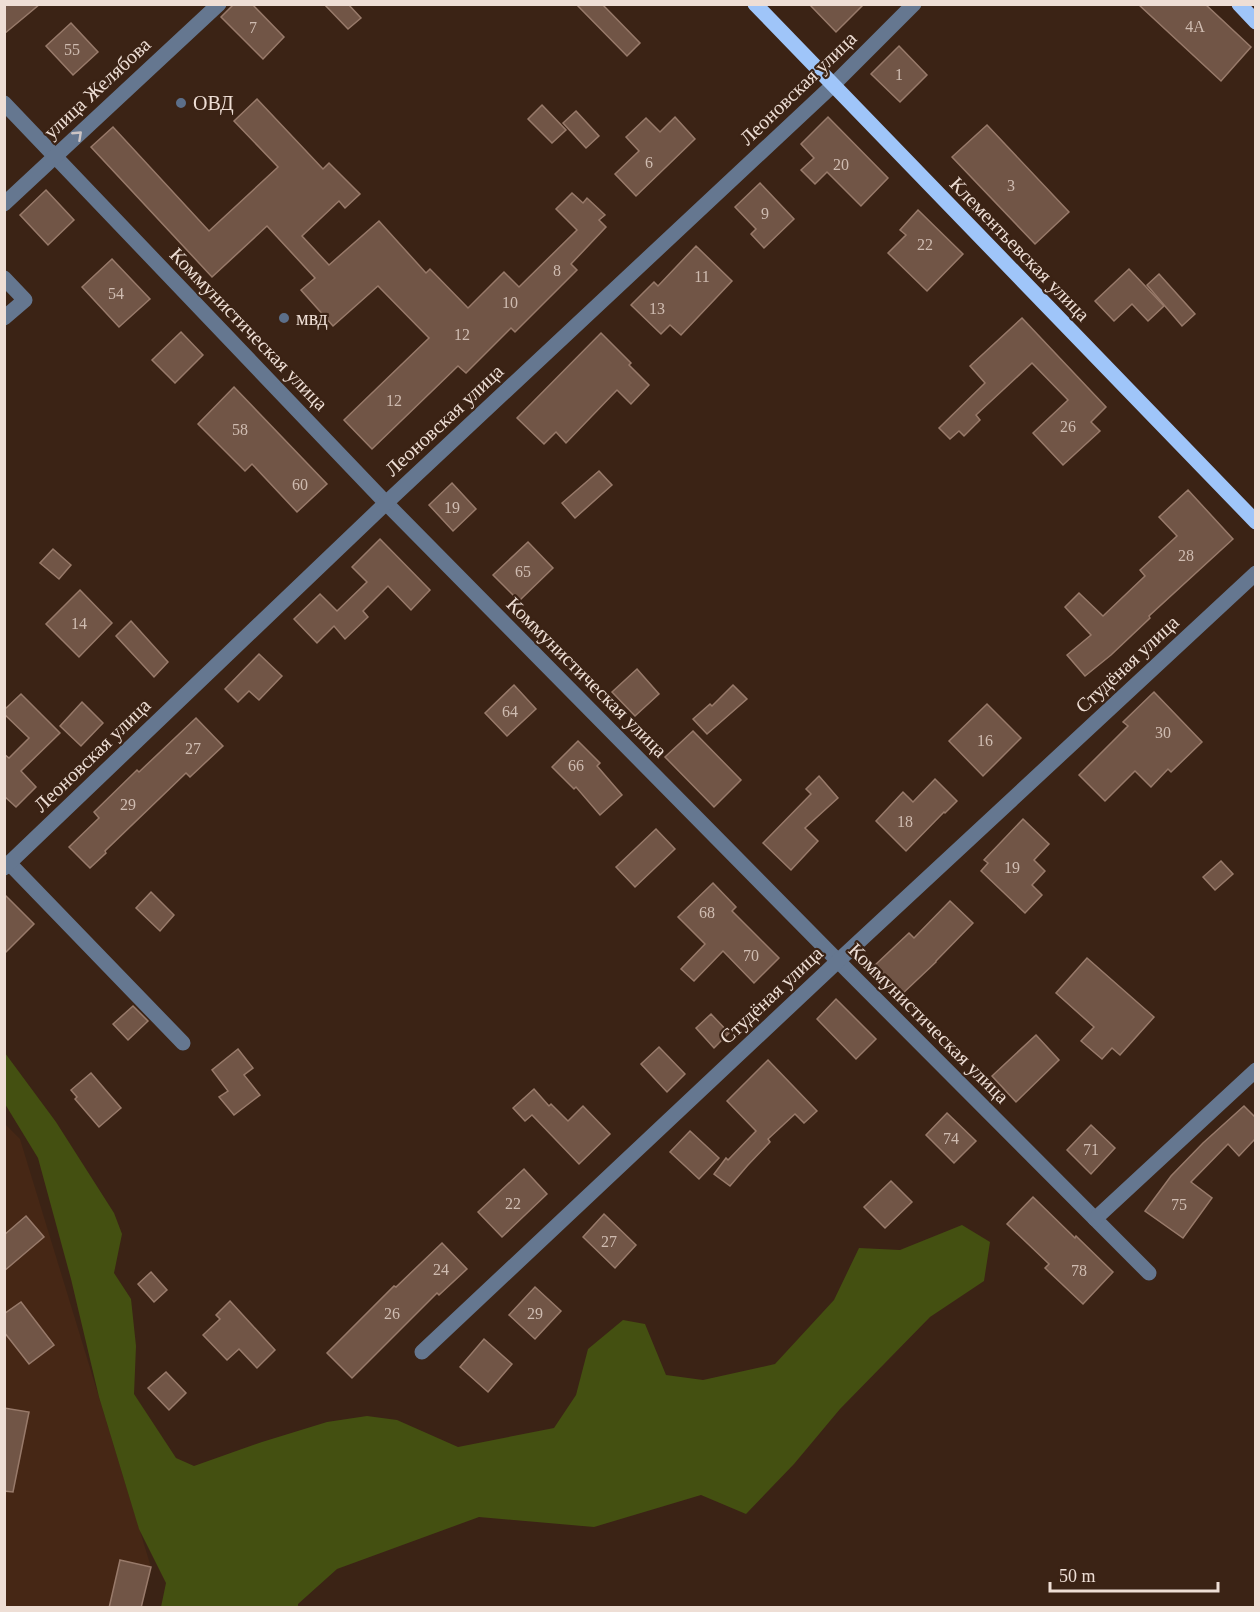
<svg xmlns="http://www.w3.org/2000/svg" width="1260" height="1612" font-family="'Times New Roman',serif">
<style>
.built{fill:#462715}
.green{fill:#445011}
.building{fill:#715546;stroke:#987a6a;stroke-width:1.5}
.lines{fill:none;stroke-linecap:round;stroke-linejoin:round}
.minor{stroke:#657790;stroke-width:15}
.major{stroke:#9fc5f9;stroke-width:15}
.oneway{stroke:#ccc4c4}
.service-dot{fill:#5c6f8a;stroke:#3b2315;stroke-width:2}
.labels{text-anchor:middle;stroke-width:4.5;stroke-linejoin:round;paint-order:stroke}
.number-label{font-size:16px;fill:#cfbcb1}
.street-label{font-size:20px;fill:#eeded5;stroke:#3b2315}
.poi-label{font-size:20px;fill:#eeded5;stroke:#3b2315;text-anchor:start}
</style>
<rect width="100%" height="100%" fill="#3b2315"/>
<path class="built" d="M4,1123L20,1139L151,1567L141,1607H5Z"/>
<path class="green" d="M5,1053L56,1122L114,1213L122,1234L114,1273L131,1299L136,1346L134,1394L176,1458L194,1466L262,1442L327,1422L367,1416L397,1420L458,1447L554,1428L576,1395L588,1349L623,1320L645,1324L666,1375L703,1380L775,1364L834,1300L859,1248L900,1250L962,1225L990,1242L984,1281L930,1317L840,1409L794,1464L746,1514L701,1495L594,1527L479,1517L337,1569L298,1604V1607H161L166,1583L139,1529L99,1397L71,1279L38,1158L5,1104Z"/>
<g class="building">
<path d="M4,4H40L4,34Z"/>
<path d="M234,4H252L284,37L263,59L221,17Z"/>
<path d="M324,4H348L361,18L348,29Z"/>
<path d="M576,4H602L640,43L627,56Z"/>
<path d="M809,4H864L836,32Z"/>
<path d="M1138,4H1205L1251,47L1221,81Z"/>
<path d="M71,23L98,52L73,75L46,46Z"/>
<path d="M899,46L927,75L900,102L871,74Z"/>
<path d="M257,99L323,169L329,163L360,194L345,208L339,201L302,236L329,265L379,221L426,273L430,269L468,308L504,272L519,287L577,230L556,209L572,193L583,203L587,198L605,215L599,220L606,227L571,264L577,270L515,332L511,328L466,373L458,366L372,449L344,420L429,338L378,286L333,326L301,290L315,278L267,226L212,277L91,147L113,127L209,231L278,167L234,121Z"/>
<path d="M542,105L566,130L552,143L528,119Z"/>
<path d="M576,111L599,136L586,148L563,123Z"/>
<path d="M675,117L695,139L636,196L615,174L639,151L626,137L646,118L660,132Z"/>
<path d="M828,117L888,178L861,206L827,172L815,184L801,170L814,158L801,144Z"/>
<path d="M987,125L1069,212L1035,244L952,157Z"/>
<path d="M760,183L794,219L764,248L751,234L756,229L735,207Z"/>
<path d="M46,190L74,220L48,245L20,215Z"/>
<path d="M918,210L963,254L927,291L888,253L906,235L900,230Z"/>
<path d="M696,246L732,281L681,335L670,325L661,334L631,305L654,282L658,286Z"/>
<path d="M112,259L150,299L119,327L82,287Z"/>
<path d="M1129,269L1164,306L1148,321L1132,304L1114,321L1095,301Z"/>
<path d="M1159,274L1195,314L1182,326L1147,285Z"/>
<path d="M1022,318L1106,407L1091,422L1100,431L1063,465L1033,433L1068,400L1032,363L976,415L980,420L964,436L959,431L950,439L939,428L985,383L970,366Z"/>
<path d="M181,332L203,355L175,383L152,360Z"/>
<path d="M601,333L631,363L629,365L649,385L631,404L617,390L566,443L556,432L544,444L517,418Z"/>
<path d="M234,387L327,484L297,512L252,464L245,471L198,424Z"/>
<path d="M599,471L612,485L575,518L562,503Z"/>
<path d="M452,483L476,509L453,531L429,505Z"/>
<path d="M1188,490L1233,539L1149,616L1150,618L1111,655L1085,676L1067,655L1091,635L1065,607L1079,593L1103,616L1145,576L1140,570L1177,536L1159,517Z"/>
<path d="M380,539L430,590L411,610L388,586L363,611L368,617L345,639L334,626L317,643L294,619L320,594L337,611L367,582L352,567Z"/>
<path d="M528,542L553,568L519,601L493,575Z"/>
<path d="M53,549L71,565L59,579L40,563Z"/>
<path d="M80,590L112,623L79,657L46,624Z"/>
<path d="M131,621L168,662L154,677L116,636Z"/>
<path d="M259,654L282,676L259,700L249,691L238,702L225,689Z"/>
<path d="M637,669L659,694L635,716L612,692Z"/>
<path d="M514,685L536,709L507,736L485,713Z"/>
<path d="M733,685L747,699L707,734L693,719L710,704L712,706Z"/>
<path d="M1154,692L1202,742L1171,772L1168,769L1151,787L1135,771L1105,801L1079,775L1128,726L1123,722Z"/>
<path d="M21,694L60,733L21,771L36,787L16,807L4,796V754L9,758L29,738L4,714V710Z"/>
<path d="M82,702L103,723L81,746L60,726Z"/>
<path d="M987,704L1021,738L983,776L949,741Z"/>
<path d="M196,718L223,746L190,777L186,773L105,851L106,853L90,868L69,847L99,818L94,812L137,770L139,772Z"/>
<path d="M693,731L741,780L714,807L665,757Z"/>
<path d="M578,741L600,763L597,766L622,795L600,815L576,787L574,789L552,767Z"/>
<path d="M819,776L838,798L805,828L818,841L791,870L763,843L811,794L806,789Z"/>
<path d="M935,779L957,801L945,813L944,812L906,851L876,821L903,792L913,802Z"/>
<path d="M1023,819L1049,844L1034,860L1045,871L1032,885L1042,895L1025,913L981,871L988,863L984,860Z"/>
<path d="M656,829L675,849L635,887L616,867Z"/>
<path d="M1221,861L1233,874L1215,890L1203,877Z"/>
<path d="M713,883L736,907L732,911L779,958L754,983L723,951L694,981L681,969L705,944L678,917Z"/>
<path d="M151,892L174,915L160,931L136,908Z"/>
<path d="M4,894L34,924L4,954Z"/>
<path d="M950,901L973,923L936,961V962L900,996L873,967L909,933L914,938Z"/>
<path d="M1087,958L1154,1017L1120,1055L1112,1048L1102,1059L1081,1041L1094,1027L1056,993Z"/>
<path d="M836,999L876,1039L856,1059L817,1019Z"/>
<path d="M133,1006L148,1021L128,1040L113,1024Z"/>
<path d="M711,1014L729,1033L714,1048L696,1028Z"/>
<path d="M1036,1035L1059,1060L1016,1102L992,1076Z"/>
<path d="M659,1047L685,1074L667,1092L641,1064Z"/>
<path d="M238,1049L253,1068L244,1075L260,1095L234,1115L219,1097L228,1091L212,1070Z"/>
<path d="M768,1060L817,1111L804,1123L795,1114L768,1139L770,1142L748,1165L730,1186L714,1174L726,1158L728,1160L756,1131L727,1101Z"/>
<path d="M91,1073L121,1108L99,1127L75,1099L77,1097L71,1090Z"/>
<path d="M534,1089L549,1106L551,1104L568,1121L583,1106L610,1134L579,1164L532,1115L525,1121L513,1108Z"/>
<path d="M1244,1106L1256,1118V1138L1239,1156L1228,1144L1191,1182L1212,1198L1183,1238L1145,1211L1171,1176L1203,1143Z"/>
<path d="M947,1113L976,1141L954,1163L926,1135Z"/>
<path d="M1091,1125L1115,1148L1091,1174L1067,1150Z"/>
<path d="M690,1131L719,1158L699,1179L670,1152Z"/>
<path d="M524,1169L547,1194L502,1237L478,1212Z"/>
<path d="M891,1181L912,1202L885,1228L864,1207Z"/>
<path d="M1033,1197L1075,1238L1076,1236L1113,1272L1083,1304L1045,1268L1049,1264L1007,1224Z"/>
<path d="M604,1214L636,1245L615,1268L583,1237Z"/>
<path d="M26,1216L44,1237L4,1271V1235Z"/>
<path d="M442,1243L467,1269L439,1295L437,1293L352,1378L327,1353L394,1286L396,1287Z"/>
<path d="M151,1272L167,1290L154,1302L138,1284Z"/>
<path d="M535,1287L561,1311L535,1339L509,1315Z"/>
<path d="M230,1301L275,1350L257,1368L239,1349L227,1360L203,1335L220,1319L216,1315Z"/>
<path d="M21,1302L54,1345L29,1364L4,1332V1314Z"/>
<path d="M484,1339L512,1364L488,1392L460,1367Z"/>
<path d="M166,1372L186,1393L169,1410L148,1388Z"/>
<path d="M4,1408L29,1412L13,1492L4,1491Z"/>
<path d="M120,1560L151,1567L141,1608H109Z"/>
</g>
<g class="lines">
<g class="minor">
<path d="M4,103L386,503L838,961L1149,1273"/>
<path d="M4,204L219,4"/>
<path d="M4,278L25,300L4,318"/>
<path d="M9,863L183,1043"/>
<path d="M4,868L386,503L832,86L914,4"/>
<path d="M1095,1219L1256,1070"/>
<path d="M422,1352L838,961L1256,573"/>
</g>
<g class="major">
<path d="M755,4L1256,522"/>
<path d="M1239,4L1256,22"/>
</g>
</g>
<defs><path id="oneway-chevron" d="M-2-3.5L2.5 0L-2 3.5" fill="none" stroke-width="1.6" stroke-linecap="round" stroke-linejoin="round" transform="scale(1.5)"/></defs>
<use class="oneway" href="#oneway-chevron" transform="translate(78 135) rotate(-43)"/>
<g class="service-dot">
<circle cx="181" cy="103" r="6"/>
<circle cx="284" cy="318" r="6"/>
</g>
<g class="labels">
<g class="number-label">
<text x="1195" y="32">4А</text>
<text x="253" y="33">7</text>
<text x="72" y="55">55</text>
<text x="899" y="80">1</text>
<text x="649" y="168">6</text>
<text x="841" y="170">20</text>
<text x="1011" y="191">3</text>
<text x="765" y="219">9</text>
<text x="925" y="250">22</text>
<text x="557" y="276">8</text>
<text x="702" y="282">11</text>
<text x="116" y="299">54</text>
<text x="510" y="308">10</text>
<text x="657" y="314">13</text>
<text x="462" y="340">12</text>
<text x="394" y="406">12</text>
<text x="1068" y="432">26</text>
<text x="240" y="435">58</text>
<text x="300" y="490">60</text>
<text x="452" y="513">19</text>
<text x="1186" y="561">28</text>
<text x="523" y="577">65</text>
<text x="79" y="629">14</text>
<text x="510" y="717">64</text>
<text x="1163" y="738">30</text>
<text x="985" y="746">16</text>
<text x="193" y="754">27</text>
<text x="576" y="771">66</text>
<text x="128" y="810">29</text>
<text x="905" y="827">18</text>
<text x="1012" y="873">19</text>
<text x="707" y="918">68</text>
<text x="751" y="961">70</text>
<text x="951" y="1144">74</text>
<text x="1091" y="1155">71</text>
<text x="513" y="1209">22</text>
<text x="1179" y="1210">75</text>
<text x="609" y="1247">27</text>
<text x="441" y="1275">24</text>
<text x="1079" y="1276">78</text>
<text x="392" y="1319">26</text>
<text x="535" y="1319">29</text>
</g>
<g class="street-label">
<text transform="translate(97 88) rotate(-43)" y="7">улица Желябова</text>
<text transform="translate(798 88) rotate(-44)" y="7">Леоновская улица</text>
<text transform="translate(1020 249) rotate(46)" y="7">Клементьевская улица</text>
<text transform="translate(249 329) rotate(46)" y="7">Коммунистическая улица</text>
<text transform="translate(444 420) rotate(-43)" y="7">Леоновская улица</text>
<text transform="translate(1127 664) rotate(-43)" y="7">Студёная улица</text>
<text transform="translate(587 677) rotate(45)" y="7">Коммунистическая улица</text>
<text transform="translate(92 755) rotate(-44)" y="7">Леоновская улица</text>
<text transform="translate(771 995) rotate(-43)" y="7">Студёная улица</text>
<text transform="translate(929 1023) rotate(45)" y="7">Коммунистическая улица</text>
</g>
<g class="poi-label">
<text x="193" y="110">ОВД</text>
<text x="296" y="325">мвд</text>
</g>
</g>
<rect width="1260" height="1612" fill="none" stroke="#eeded5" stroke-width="12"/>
<path d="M1050 1582v9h168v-9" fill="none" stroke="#eeded5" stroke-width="3"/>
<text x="1059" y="1582" font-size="18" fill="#eeded5" stroke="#3b2315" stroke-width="4.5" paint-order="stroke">50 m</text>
</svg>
